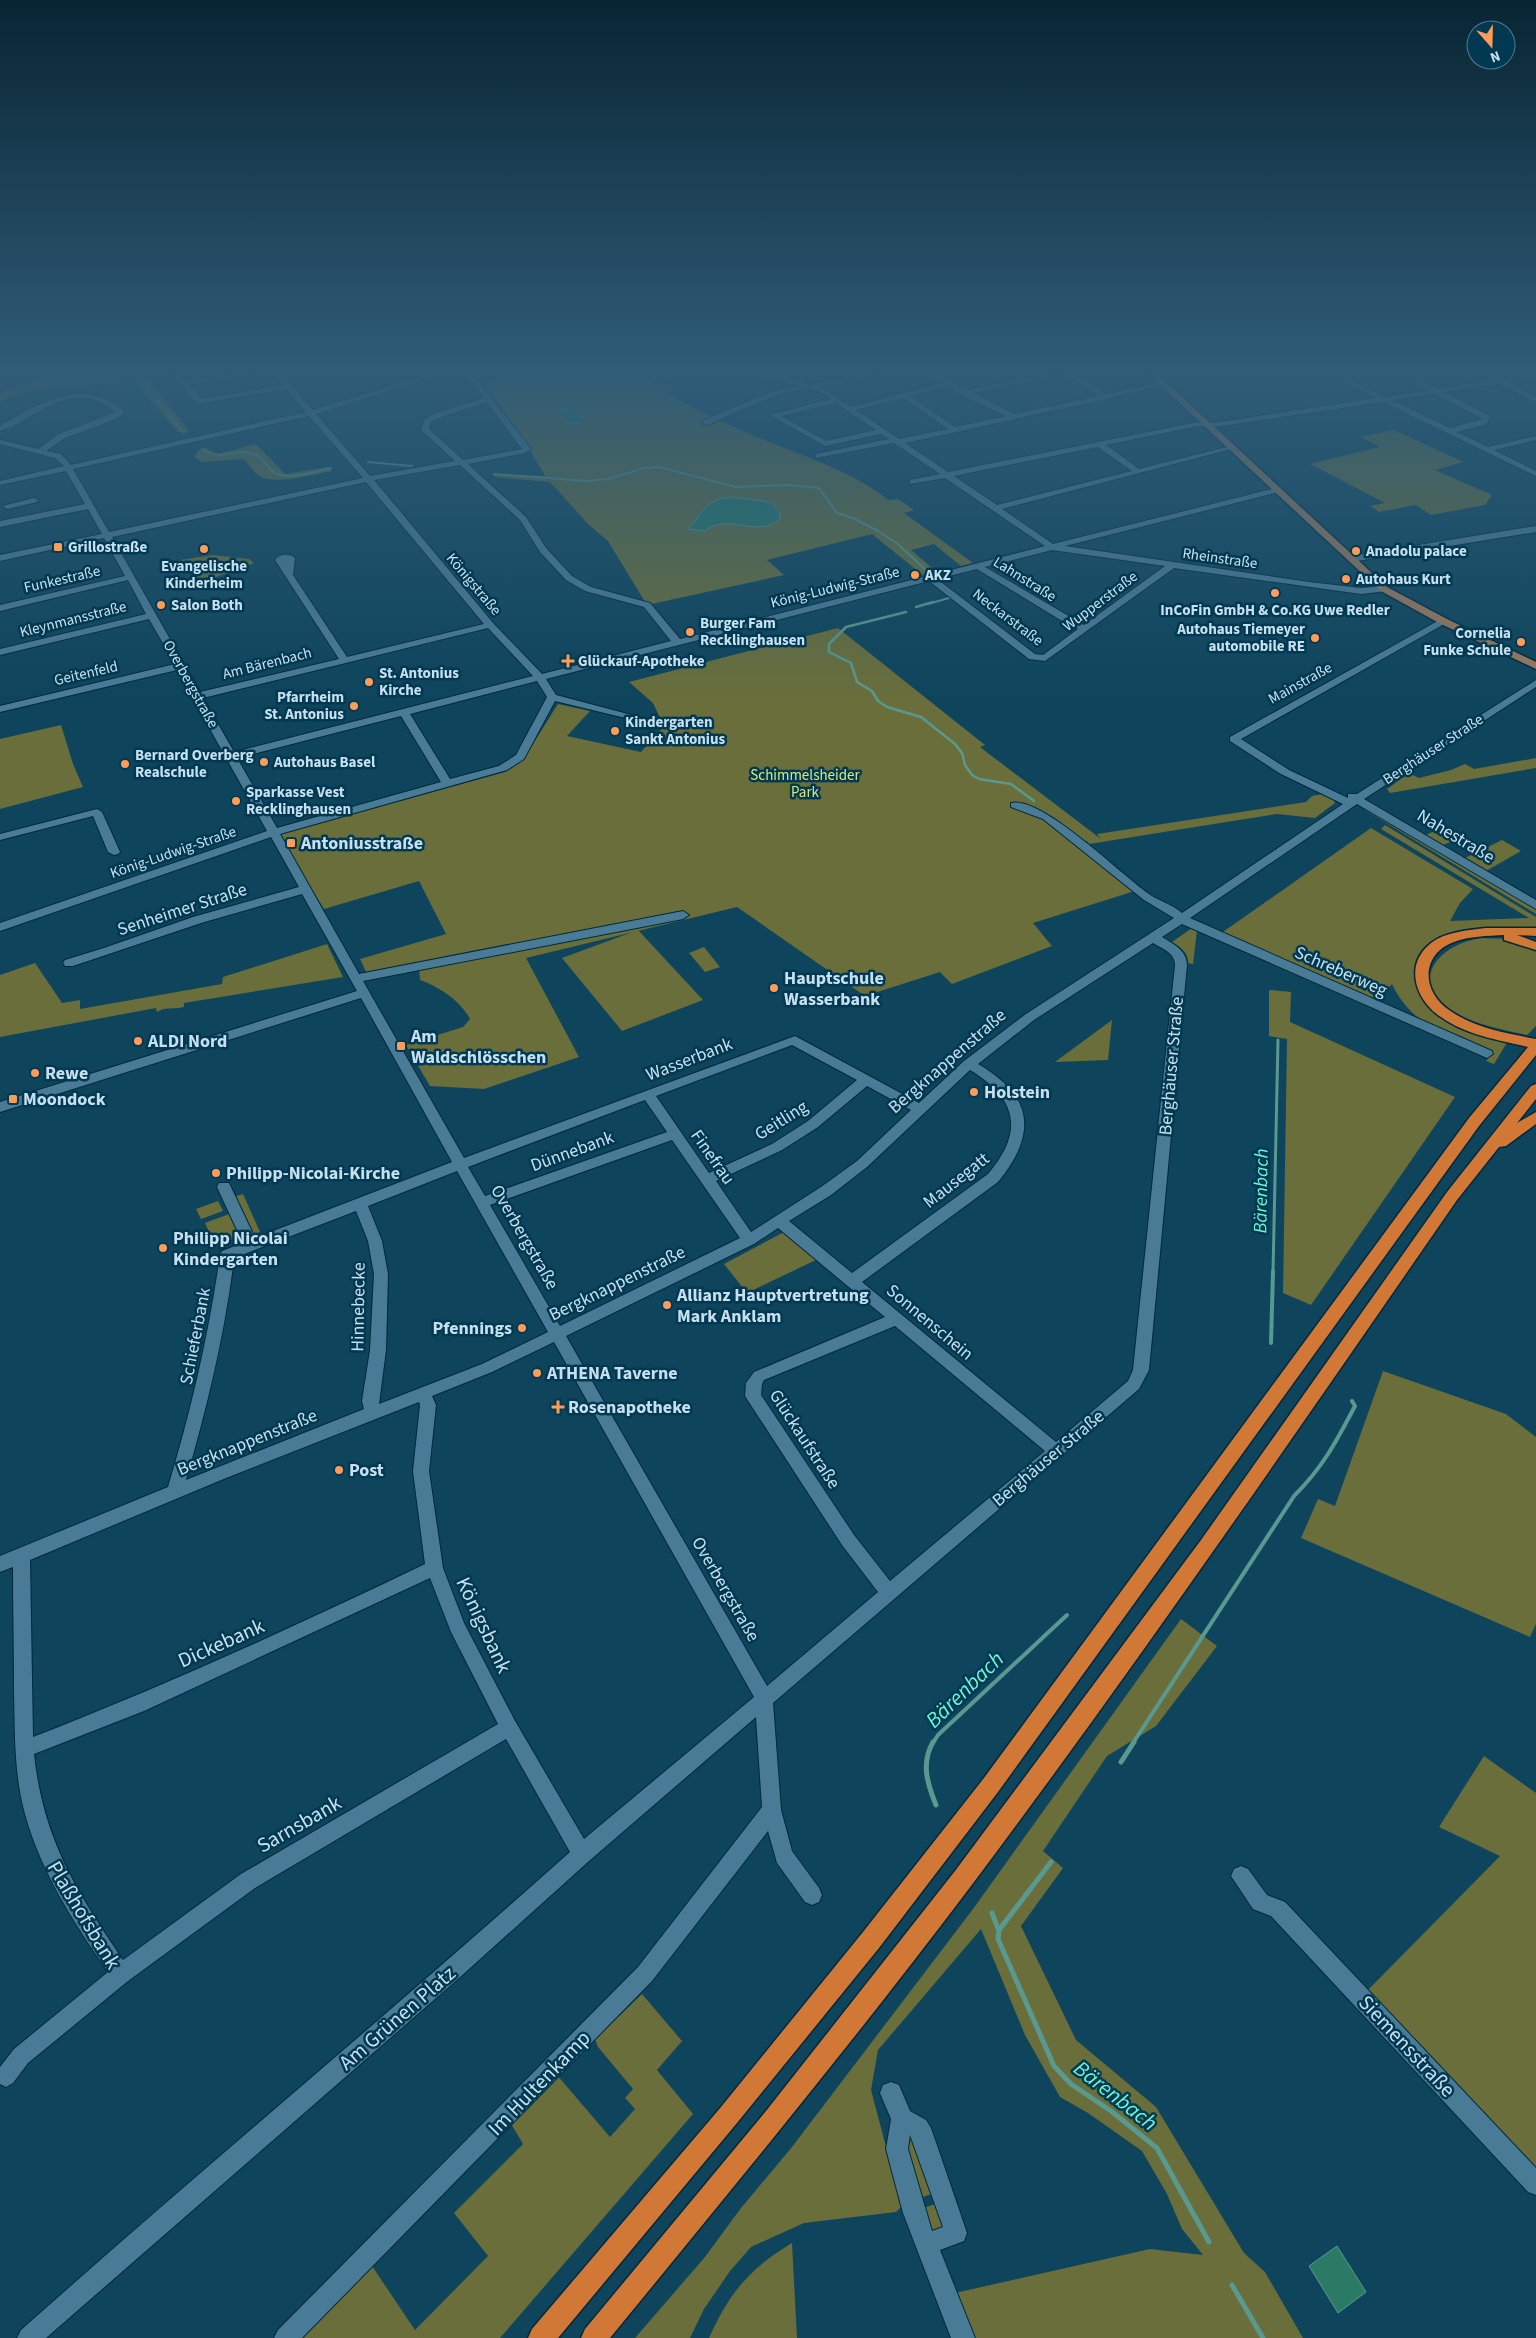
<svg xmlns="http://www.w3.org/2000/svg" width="1536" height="2338" font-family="'Source Sans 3',sans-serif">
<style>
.green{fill:#696e3b}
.water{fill:#2a7a66;stroke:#59998f}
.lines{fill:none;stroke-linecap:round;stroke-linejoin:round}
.stream-far4{stroke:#59998f;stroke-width:2}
.stream-far3{stroke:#59998f;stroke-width:2.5}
.stream-far2{stroke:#59998f;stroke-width:3}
.stream-far1{stroke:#59998f;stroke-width:4}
.stream{stroke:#59998f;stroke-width:5}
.minor-casing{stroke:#01293b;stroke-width:2}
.major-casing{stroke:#01293b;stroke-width:3}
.highway-casing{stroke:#01293b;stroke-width:3}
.minor{fill:#4a7b96;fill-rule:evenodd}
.major{fill:#9b795d;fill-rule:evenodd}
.highway{fill:#d17837;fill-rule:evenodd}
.poi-dot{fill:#fe9c58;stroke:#003951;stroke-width:2}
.labels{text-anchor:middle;stroke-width:5;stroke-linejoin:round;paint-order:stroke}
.far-poi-label{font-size:15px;font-weight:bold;fill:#c7e0ef;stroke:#003951;text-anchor:start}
.far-street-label{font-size:15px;fill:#c7e0ef;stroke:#003951}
.far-park-label{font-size:15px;fill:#dde779;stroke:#003951}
.street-label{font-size:18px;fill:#c7e0ef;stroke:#003951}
.poi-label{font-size:18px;font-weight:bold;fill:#c7e0ef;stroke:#003951;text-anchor:start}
.water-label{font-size:19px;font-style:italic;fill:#6af9d4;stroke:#003951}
.near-street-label{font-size:21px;fill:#c7e0ef;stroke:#003951}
.near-water-label{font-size:22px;font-style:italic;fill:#6af9d4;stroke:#003951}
</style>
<rect width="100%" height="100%" fill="#0e445c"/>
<g class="green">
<path d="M56,369H140L188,429V432H178L131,378C121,380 110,384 100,385C65,389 32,386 0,402V393Z"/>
<path d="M530,369H637L646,377L647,375L640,369H676L666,372H669L672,377L665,378L658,375L659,373L654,374L656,380L651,382L657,386L671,385L675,390L666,392C707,417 753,436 797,453C830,466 861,478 888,500L898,499L914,510L904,513L973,563L961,566L934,544L911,550L937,572L924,576L872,534L767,560L784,575L647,605L608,541L588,524L550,482L495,477L493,475L545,476L525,441L484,384Z"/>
<path d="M1394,430L1463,462L1435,470L1492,495L1485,505L1431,515L1416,505L1379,512L1370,506L1385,503L1310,464L1380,447L1361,437Z"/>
<path d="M256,444L285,474L330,467L332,471C314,474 271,487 257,474C252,470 248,464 244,459L201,462L194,456L197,454V451L206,448L217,454Z"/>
<path d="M213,555L249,559L254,563L211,579L197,580L180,560Z"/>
<path d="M838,628L985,745L980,747L1101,839L1097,834L1306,802L1312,796L1323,794L1333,799L1335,803L1315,818L1277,814L1089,844L1087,841L1080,842L1138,890L1033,923L1052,946L952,984L940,972L865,996L737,907L526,958L579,1057L484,1089L430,1086L406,1045L463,1027L470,1019C460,1000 439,987 420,980L419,968L368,976L360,959L446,934L419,881L324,909L278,835L505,772L524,758L558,704L590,711L567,736L641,752L664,726L653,703L629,682Z"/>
<path d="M61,725L73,764L83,787L0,809V739Z"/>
<path d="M1536,758V768L1390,793L1387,789L1409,773L1419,778L1451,770L1465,764L1474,769Z"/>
<path d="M1365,810L1377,812L1536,909V914Z"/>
<path d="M1385,825L1536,917V929C1504,926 1425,922 1417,966C1414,982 1418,992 1428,1004L1508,1041L1494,1064L1486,1061L1492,1054C1450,1035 1413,1028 1392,984L1375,1002L1220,934L1371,828L1473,889L1460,903L1450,921L1529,918L1381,829Z"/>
<path d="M1441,828L1466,843L1460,846L1453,841L1443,845L1426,835Z"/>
<path d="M1502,840L1521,851L1486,871L1465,858Z"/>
<path d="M1192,928L1197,930L1193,964L1188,963C1188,952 1180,947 1172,942Z"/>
<path d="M638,930L703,1000L622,1031L562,958Z"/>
<path d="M1482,938L1507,939L1536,949V1026L1527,1035C1501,1029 1474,1025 1451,1010C1406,980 1441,943 1482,938Z"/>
<path d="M327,944L343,977L184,1003V1007C174,1010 167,1006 157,1012L156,1008L0,1037V975L35,963L62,1003L80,1000V1009L222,984L223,977Z"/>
<path d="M704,947L720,967L705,972L689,953Z"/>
<path d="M1269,990L1291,992L1290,1022L1455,1097L1311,1305L1283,1293L1287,1039L1269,1036Z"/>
<path d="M1112,1020L1108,1060L1055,1062Z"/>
<path d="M243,1194L260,1232L250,1235L233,1197Z"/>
<path d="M218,1201L223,1211L201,1219L196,1209Z"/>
<path d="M232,1213L242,1236L215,1246L205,1223Z"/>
<path d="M784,1232L818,1259L747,1293L724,1264Z"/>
<path d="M1383,1371L1506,1414L1536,1437V1624L1530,1637L1301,1538L1318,1499L1335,1506Z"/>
<path d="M1181,1619L1217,1646L1156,1726L1107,1756L1043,1851L1063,1868L1021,1926L1076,2040L1156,2107L1244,2253L1265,2272L1303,2338H970L955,2293L1150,2249L1203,2255L1182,2229L1167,2194L1142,2151L1088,2113L1060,2097L1025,2035L981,1929L878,2050L871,2090L885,2143L901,2186V2207L896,2212L804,2223L751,2247L730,2271L704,2309L690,2338H635L705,2257L741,2208L792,2147L973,1909Z"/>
<path d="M1484,1756L1536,1793V2168L1367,1991L1500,1856L1439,1827Z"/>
<path d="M642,1994L682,2041L657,2070L693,2114L500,2338H290L368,2260L415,2330L488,2256L454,2213L523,2144L510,2122L557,2075L610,2137L635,2109L625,2098L633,2089L598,2047L595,2039Z"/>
<path d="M912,2136L935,2193L913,2200L906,2137Z"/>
<path d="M938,2203L944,2232L928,2236L918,2210Z"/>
<path d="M792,2243L797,2338H709C729,2293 749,2269 792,2243Z"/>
</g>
<g class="water">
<path d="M573,407L586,421L585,422L569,424L557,410Z"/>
<path d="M732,497L770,502L780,512V519C758,539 727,512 705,531L688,529C703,513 706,498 732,497Z"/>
<path d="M1337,2246L1366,2292L1338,2313L1309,2266Z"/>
</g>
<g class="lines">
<g class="stream-far4">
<path d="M132,369L184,433"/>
<path d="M202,449C222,462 231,449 251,453C261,455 265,464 271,470C284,483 315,471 331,468"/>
<path d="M368,462L412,466"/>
<path d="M494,474L587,481L608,479L644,468L659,467L736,487L788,485L819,488L837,513L853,518L878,531L898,544L928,572"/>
<path d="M928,604L949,598"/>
</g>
<g class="stream-far3">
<path d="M916,607L933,602"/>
<path d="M906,612L846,627L829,644V652L851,663L857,682L872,691L878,701L887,707L921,717L955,744L962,753L965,765L972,775L979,779L1011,784L1034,801"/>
</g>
<path class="stream-far2" d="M1273,1272L1278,1040"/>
<g class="stream-far1">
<path d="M1271,1343L1273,1271"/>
<path d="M933,1743L938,1735L1067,1615"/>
<path d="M1133,1743L1294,1496C1323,1467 1336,1442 1355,1406L1352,1401"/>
</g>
<g class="stream">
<path d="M933,1742C921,1763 927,1783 936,1805"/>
<path d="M1121,1762L1134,1742"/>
<path d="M992,1913L999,1931L998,1939L1054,2066L1071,2084L1111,2111L1157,2148L1209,2242"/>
<path d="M999,1930L1051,1862"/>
<path d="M1232,2285L1263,2338"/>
</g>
<g class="minor-casing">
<g id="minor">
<path d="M169,369H176L186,381L254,369H277L313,410L445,369H457L316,414L370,476L455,461L421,430L425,419L433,414L484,398L462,369H469L531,449L525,453L468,464L526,517L546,548L572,576L591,587L650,603L680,639L1045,546L945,478L910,484V480L940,474L894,443L816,458V454L889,439L881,434L825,446L770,415L831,399C825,395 818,389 810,389C784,388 733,414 708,425H702V421L768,393L801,386L761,376L753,369H762L810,385L883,369H898L820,387L851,407L943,383L919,369H928L968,390L1059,371L1057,369H1066L1107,394L1162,382L1166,384L1107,399L905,443L948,472L1198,422L1214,423L1376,398L1320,369H1329L1385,397L1429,390L1392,369H1401L1438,389L1493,380L1473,369H1482L1501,379L1536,374V378L1508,382L1536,397V402L1499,384L1444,392L1490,416L1487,424L1456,432L1488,447L1536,436V440L1494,450L1536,471V476L1383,402L1214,427L1198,426L1106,445L1139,469L1231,446L1235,448L1002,509L1053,544L1276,488H1279V492L1065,546L1309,582L1361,588L1384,586L1389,589L1387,591L1361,594L1174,568L1045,661L1029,659L929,581L546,679L556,695L643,718L638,721L555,701L524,759L507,770L280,834L359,974L683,911L689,915L683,919L363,981L464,1158L795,1036L919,1103L964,1061L1026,1014L1174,918L1144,900L1043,819L1011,807V803C1042,795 1124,878 1152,896C1162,902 1173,905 1182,913L1343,804L1281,774L1230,741V737L1443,618L1448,621L1446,623L1241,739L1289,770L1348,798V794H1357L1536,680V687L1364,799L1536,900V909L1357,804L1190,918L1492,1051L1493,1054L1487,1058L1182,924L1162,937C1173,944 1187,950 1187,965L1149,1370L1139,1389L773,1703L781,1810L792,1851L819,1888L822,1895L819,1902L812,1905L805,1902L777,1863L768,1831L652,1981L302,2338H274L278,2330L638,1967L762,1807L756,1717L589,1861L459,1978L46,2338H17L21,2330C202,2169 389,2014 570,1852L506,1739L255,1888L128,1981L28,2063L13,2083L6,2087L0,2084V2067L14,2049L108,1972C74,1923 41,1872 25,1814C14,1774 15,1733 14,1692C14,1651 13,1609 13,1567L0,1572V1556L168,1487C191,1411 209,1334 220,1255L222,1251L243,1243L217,1187L219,1183H229L255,1238L452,1162L361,998L0,1112V1102L357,991L302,894L201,923L73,966H65L63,963L65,960L104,948L193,917L299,887L271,837L0,931V923L267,831L177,670L0,712V706L175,664L149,619L0,655V649L146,614L128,580L0,611V605L125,576L104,538L0,561V555L102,534L88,509L0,527V521L85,504L66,471L0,485V481L64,466L55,458L0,444V440L38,449L59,434L115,412C73,376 39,418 0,431V426C39,403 82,377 123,410V414L116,419L65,438L46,451L61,454L71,465L306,412L286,389L197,404ZM271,371L283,385L202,399L190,385ZM1064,374L1099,396L1014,414L974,393ZM948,386L961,395L1006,416L955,427L910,396ZM1435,394L1483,419L1450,428L1392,400ZM903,398L948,429L899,439L856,410ZM487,402L522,449L463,460L429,429L431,422L439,418ZM836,403L876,430L826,441L781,416ZM309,416L363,478L109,532L73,469ZM1098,447L1132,471L997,505L954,476ZM460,465L520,520L540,552L566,580L585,591L644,607L671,641L542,674L493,623L374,480ZM366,482L484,624L347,657L293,575L295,558C290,553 279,554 275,560L339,659L200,692L112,537ZM1052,550L1165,566L1084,625L985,567ZM977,569L1067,624L1078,629L1043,655L1035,654L937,579ZM488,628L533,676L234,752L203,698ZM537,681L547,697L516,755L499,766L450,779L410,714ZM401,716L441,782L277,828L237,758ZM1153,943C1163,949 1175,953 1175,965L1133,1370L1128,1381L1056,1442L862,1282L998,1182C1038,1133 1033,1096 978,1064L1034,1020ZM792,1045L857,1080L808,1121L772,1144L709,1173L656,1096ZM970,1070C1018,1099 1024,1132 988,1174L852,1273L789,1221L831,1195L867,1167ZM867,1086L911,1110L857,1161L821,1187L751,1232L716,1181L782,1150L818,1127ZM645,1100L667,1132L485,1196L468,1167ZM672,1140L740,1238L560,1326L490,1205ZM457,1171L548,1332L482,1364L379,1404L386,1350L388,1274L382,1241L368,1206ZM356,1211L368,1241L374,1274L370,1350L362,1401L364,1409L186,1480C207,1407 225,1334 234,1258ZM778,1228L885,1317L754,1372L746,1383L745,1396L842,1545L878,1592L767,1686L566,1336L754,1244ZM895,1326L1045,1451L890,1581L854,1535L761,1395L762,1384L764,1380ZM554,1342L754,1697L584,1839L515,1721L464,1623L443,1568L429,1471L436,1405L432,1396L492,1372ZM419,1402L420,1405L413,1471L425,1564C296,1626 167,1685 33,1737L30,1560L226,1478ZM430,1578L451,1632L498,1724L241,1874L123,1960C76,1891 43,1839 34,1754L144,1711Z"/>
<path d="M339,369H350L329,377L325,375Z"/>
<path d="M34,498L38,500L37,502L7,509L3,506Z"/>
<path d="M1536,526V532L1351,562L1347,559L1351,556Z"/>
<path d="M97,809L102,812L120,852L118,854L114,855L108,852L93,816L0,840V834Z"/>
<path d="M1241,1866L1248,1869L1267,1895L1285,1902L1536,2168V2195L1528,2192L1271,1916L1253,1909L1231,1876L1234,1869Z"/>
<path d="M891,2082L899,2085L910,2111L926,2120L931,2128L967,2233L964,2241L940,2250L975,2338H951L903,2213L886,2149L891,2119L880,2093L883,2085ZM910,2135L943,2227L932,2231L908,2149Z"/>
</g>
</g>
<g class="major-casing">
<path id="major" d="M1143,369H1152L1387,587L1447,619L1536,662V669L1439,623L1381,591Z"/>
</g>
<g class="highway-casing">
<g id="highway">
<path d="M1486,928H1536V936L1517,935L1536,942V950L1504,940V935C1488,936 1469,936 1454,942C1421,954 1421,991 1449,1010C1474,1028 1506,1033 1536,1039V1055L1479,1126L998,1792L879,1948L737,2123L558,2338H528L532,2329L721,2107L863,1932L984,1778L1469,1118L1528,1047C1498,1040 1466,1035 1441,1017C1416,1001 1403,965 1431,943C1445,932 1468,930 1486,928Z"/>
<path d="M1536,1084V1099L1517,1123L1536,1112V1124L1506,1146L1499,1147L1457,1200C1298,1430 1139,1662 971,1886C855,2040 732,2189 610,2338H581L585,2329L766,2111L955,1871L1201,1540L1447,1192L1531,1086Z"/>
</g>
</g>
<use href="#minor" class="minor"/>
<use href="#major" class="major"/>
<use href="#highway" class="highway"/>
</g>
<linearGradient id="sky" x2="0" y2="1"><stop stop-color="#082533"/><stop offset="0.53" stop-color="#305c78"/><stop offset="1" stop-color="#305c78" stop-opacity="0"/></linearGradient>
<rect width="1536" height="697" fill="url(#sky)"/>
<g class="poi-dot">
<rect x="53" y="542" width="10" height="10" rx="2.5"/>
<circle cx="204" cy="549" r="5"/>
<circle cx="1356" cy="551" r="5"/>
<circle cx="915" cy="575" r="5"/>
<circle cx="1346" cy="579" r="5"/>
<circle cx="1275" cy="593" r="5"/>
<circle cx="161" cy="605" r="5"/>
<circle cx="690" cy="632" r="5"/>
<circle cx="1315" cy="638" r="5"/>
<circle cx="1521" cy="642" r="5"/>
<path d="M565.5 653.5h5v5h5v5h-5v5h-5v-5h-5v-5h5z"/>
<circle cx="369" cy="682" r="5"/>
<circle cx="354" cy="706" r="5"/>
<circle cx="615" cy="731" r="5"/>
<circle cx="264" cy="762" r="5"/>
<circle cx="125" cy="764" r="5"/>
<circle cx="236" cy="801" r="5"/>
<rect x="286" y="838" width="10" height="10" rx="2.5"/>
<circle cx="774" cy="988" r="5"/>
<circle cx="138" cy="1041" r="5"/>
<rect x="396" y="1041" width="10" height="10" rx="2.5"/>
<circle cx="35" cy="1073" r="5"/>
<circle cx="974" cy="1092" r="5"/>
<rect x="8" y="1094" width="10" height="10" rx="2.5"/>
<circle cx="216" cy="1173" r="5"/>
<circle cx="163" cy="1248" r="5"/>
<circle cx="667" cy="1305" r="5"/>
<circle cx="522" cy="1328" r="5"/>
<circle cx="537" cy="1373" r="5"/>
<path d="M555.5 1399.5h5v5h5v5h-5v5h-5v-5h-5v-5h5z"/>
<circle cx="339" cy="1470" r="5"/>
</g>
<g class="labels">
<g class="far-poi-label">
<text x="68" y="552">Grillostraße</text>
<text x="1366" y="556">Anadolu palace</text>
<text x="204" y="571" text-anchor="middle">Evangelische<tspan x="204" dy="17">Kinderheim</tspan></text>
<text x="925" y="580">AKZ</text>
<text x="1356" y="584">Autohaus Kurt</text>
<text x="171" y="610">Salon Both</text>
<text x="1275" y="615" text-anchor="middle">InCoFin GmbH &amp; Co.KG Uwe Redler</text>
<text x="700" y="628">Burger Fam<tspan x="700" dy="17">Recklinghausen</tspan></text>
<text x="1305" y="634" text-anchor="end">Autohaus Tiemeyer<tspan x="1305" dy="17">automobile RE</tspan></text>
<text x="1511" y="638" text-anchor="end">Cornelia<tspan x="1511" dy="17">Funke Schule</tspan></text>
<text x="578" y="666">Glückauf-Apotheke</text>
<text x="379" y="678">St. Antonius<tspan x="379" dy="17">Kirche</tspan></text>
<text x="344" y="702" text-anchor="end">Pfarrheim<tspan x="344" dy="17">St. Antonius</tspan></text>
<text x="625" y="727">Kindergarten<tspan x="625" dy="17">Sankt Antonius</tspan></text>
<text x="135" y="760">Bernard Overberg<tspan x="135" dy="17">Realschule</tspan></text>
<text x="274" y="767">Autohaus Basel</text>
<text x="246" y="797">Sparkasse Vest<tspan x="246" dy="17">Recklinghausen</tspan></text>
</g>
<g class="far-street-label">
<text transform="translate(1220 558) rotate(8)" y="5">Rheinstraße</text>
<text transform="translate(62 579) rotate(-13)" y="5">Funkestraße</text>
<text transform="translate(1025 579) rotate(32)" y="5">Lahnstraße</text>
<text transform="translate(474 584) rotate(50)" y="5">Königstraße</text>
<text transform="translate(835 587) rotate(-14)" y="5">König-Ludwig-Straße</text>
<text transform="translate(1100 601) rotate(-37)" y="5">Wupperstraße</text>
<text transform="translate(1008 617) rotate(37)" y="5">Neckarstraße</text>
<text transform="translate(73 619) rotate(-14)" y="5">Kleynmansstraße</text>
<text transform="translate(267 663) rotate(-14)" y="5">Am Bärenbach</text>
<text transform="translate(86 673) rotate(-13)" y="5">Geitenfeld</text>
<text transform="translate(1300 683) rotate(-29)" y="5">Mainstraße</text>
<text transform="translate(191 684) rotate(61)" y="5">Overbergstraße</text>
<text transform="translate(1433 749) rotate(-33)" y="5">Berghäuser Straße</text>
<text transform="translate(173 852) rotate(-19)" y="5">König-Ludwig-Straße</text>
</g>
<g class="far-park-label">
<text x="805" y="780">Schimmelsheider<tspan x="805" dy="17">Park</tspan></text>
</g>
<g class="street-label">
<text transform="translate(1456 836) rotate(31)" y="6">Nahestraße</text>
<text transform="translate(182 909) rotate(-18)" y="6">Senheimer Straße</text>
<text transform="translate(1341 971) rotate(24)" y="6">Schreberweg</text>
<text transform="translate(689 1059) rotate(-21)" y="6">Wasserbank</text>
<text transform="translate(947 1061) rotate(-41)" y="6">Bergknappenstraße</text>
<text transform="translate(1171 1066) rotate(-85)" y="6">Berghäuser Straße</text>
<text transform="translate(781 1120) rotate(-32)" y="6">Geitling</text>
<text transform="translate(572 1151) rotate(-20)" y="6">Dünnebank</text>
<text transform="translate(713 1157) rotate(55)" y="6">Finefrau</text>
<text transform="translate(956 1180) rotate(-38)" y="6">Mausegatt</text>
<text transform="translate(525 1237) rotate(60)" y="6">Overbergstraße</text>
<text transform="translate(617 1283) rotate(-26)" y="6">Bergknappenstraße</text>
<text transform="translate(358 1307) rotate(-89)" y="6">Hinnebecke</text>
<text transform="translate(930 1322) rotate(40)" y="6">Sonnenschein</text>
<text transform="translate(195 1336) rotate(-79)" y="6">Schieferbank</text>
<text transform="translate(805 1439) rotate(57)" y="6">Glückaufstraße</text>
<text transform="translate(247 1442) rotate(-22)" y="6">Bergknappenstraße</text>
<text transform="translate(1048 1458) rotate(-40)" y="6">Berghäuser Straße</text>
<text transform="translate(726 1589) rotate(60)" y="6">Overbergstraße</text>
</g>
<g class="poi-label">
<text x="301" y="849">Antoniusstraße</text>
<text x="784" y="984">Hauptschule<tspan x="784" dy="21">Wasserbank</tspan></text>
<text x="411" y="1042">Am<tspan x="411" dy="21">Waldschlösschen</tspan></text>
<text x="148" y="1047">ALDI Nord</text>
<text x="45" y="1079">Rewe</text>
<text x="984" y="1098">Holstein</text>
<text x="23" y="1105">Moondock</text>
<text x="226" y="1179">Philipp-Nicolai-Kirche</text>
<text x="173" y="1244">Philipp Nicolai<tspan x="173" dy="21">Kindergarten</tspan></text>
<text x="677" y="1301">Allianz Hauptvertretung<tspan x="677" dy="21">Mark Anklam</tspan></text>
<text x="512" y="1334" text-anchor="end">Pfennings</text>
<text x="547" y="1379">ATHENA Taverne</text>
<text x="568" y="1413">Rosenapotheke</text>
<text x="349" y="1476">Post</text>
</g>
<g class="water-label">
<text transform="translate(1260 1191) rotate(-89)" y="7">Bärenbach</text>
</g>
<g class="near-street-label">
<text transform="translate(484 1625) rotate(65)" y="7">Königsbank</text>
<text transform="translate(221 1643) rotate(-24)" y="7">Dickebank</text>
<text transform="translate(299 1824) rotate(-30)" y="7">Sarnsbank</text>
<text transform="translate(84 1915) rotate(59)" y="7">Plaßhofsbank</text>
<text transform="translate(397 2018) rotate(-41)" y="7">Am Grünen Platz</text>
<text transform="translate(1407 2046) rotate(47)" y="7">Siemensstraße</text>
<text transform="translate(539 2083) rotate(-46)" y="7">Im Hultenkamp</text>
</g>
<g class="near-water-label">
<text transform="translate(964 1689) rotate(-44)" y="8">Bärenbach</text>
<text transform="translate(1116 2095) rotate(38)" y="8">Bärenbach</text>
</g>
</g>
<g transform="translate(1491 45) rotate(160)"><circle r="24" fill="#003951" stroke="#507c90"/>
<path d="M0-4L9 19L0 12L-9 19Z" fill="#fe9c58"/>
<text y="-8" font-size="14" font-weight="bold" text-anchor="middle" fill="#c7e0ef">N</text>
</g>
</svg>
